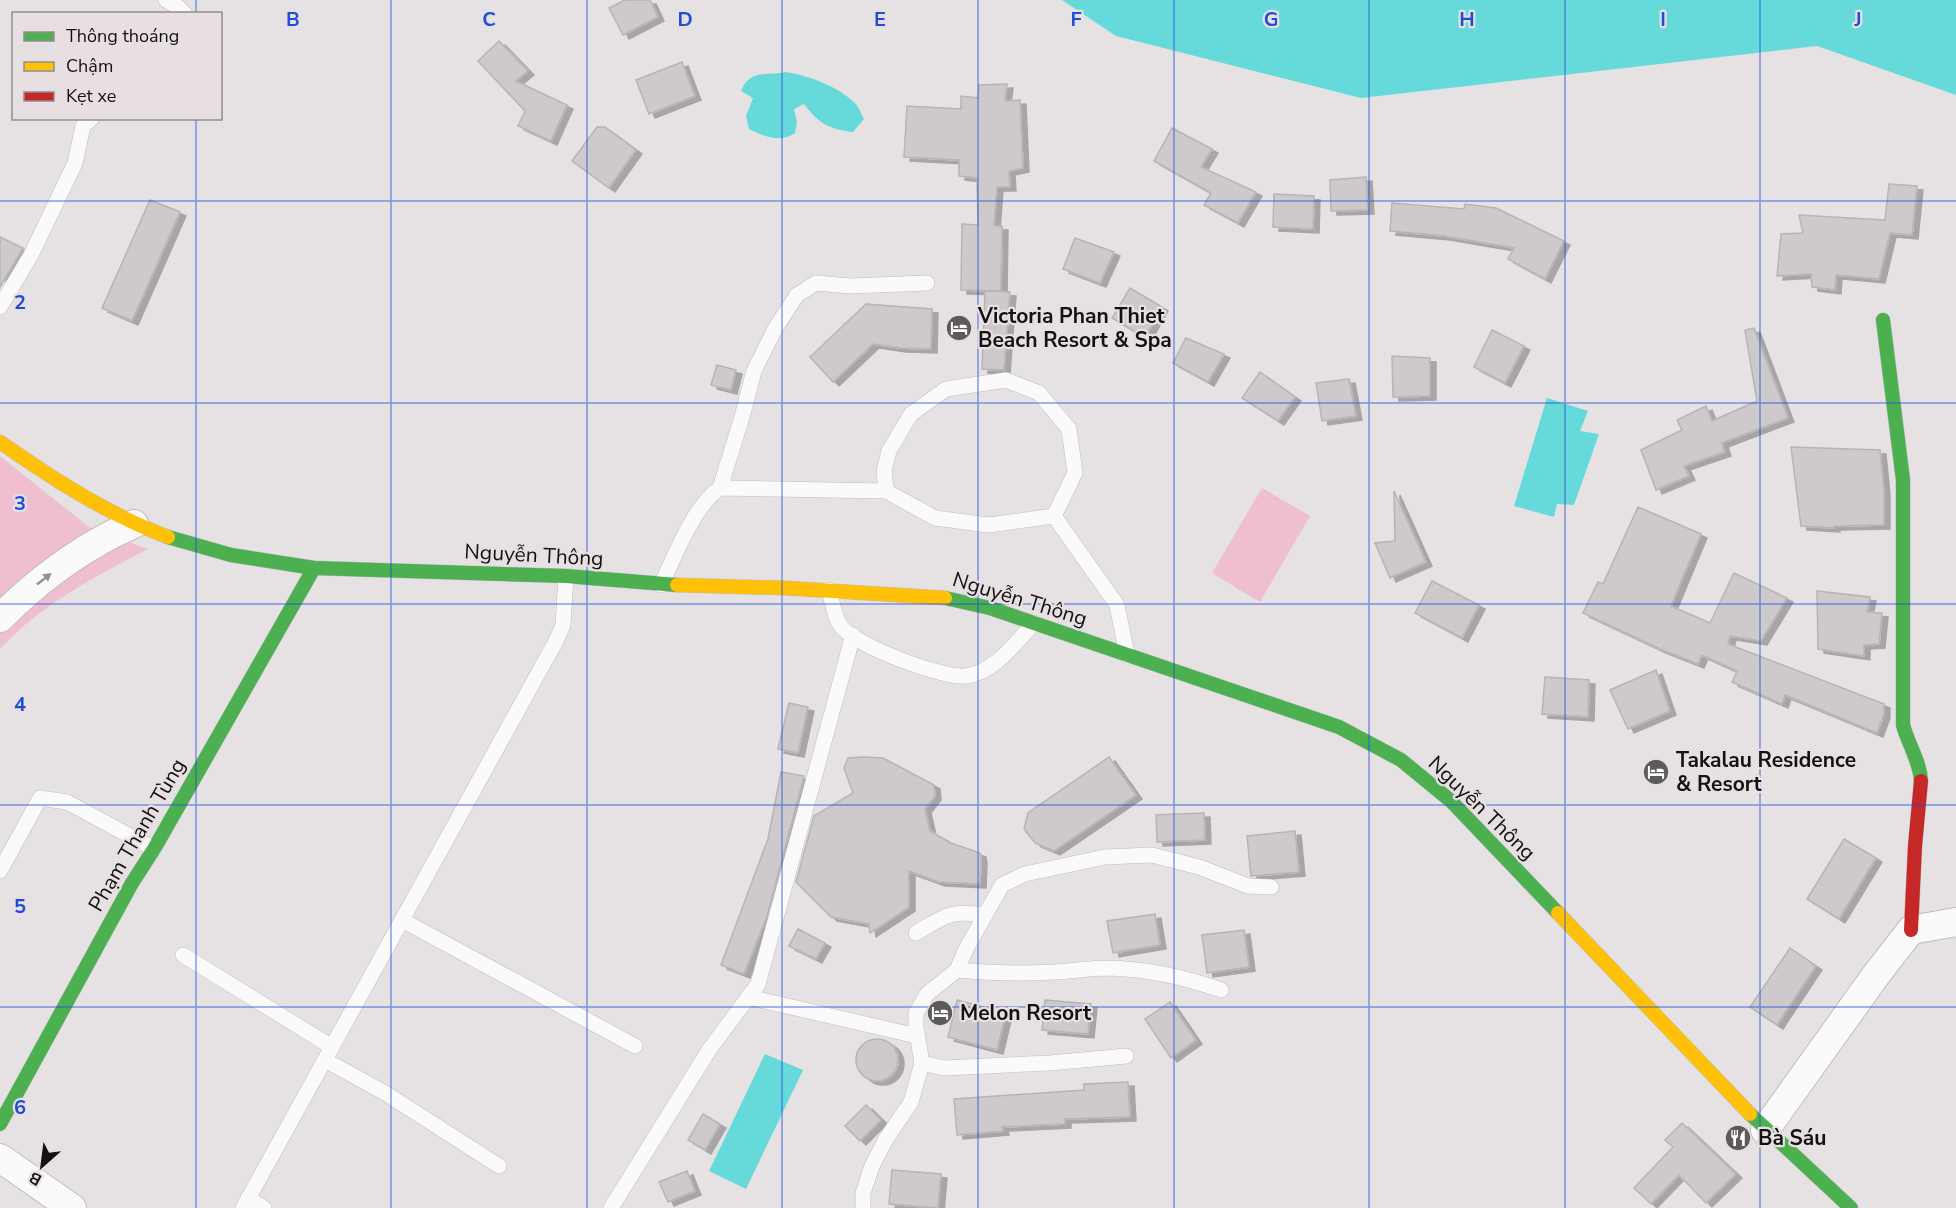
<svg xmlns="http://www.w3.org/2000/svg" width="1956" height="1208" font-family="'Nunito Sans',sans-serif">
<style>
.green{fill:#f0bed1}
.water{fill:#66dadb}
.building{fill:#cecacb;stroke:#b7b4b5;stroke-width:1.5;filter:url(#shadow)}
.lines{fill:none;stroke-linecap:round;stroke-linejoin:round}
.lane-casing{stroke:#c0bdbf;stroke-width:16}
.street-casing{stroke:#c0bdbf;stroke-width:30}
.fast-casing{stroke:#c0bdbf;stroke-width:15}
.slow-casing{stroke:#c0bdbf;stroke-width:15}
.jam-casing{stroke:#c0bdbf;stroke-width:15}
.lane{stroke:#fbfafb;stroke-width:15}
.street{stroke:#fbfafb;stroke-width:28}
.fast{stroke:#4caf50;stroke-width:14}
.slow{stroke:#ffc107;stroke-width:14}
.jam{stroke:#c62828;stroke-width:14}
.oneway{fill:#939192}
.grid{fill:none;stroke:#1d4ed8;stroke-width:1.5;stroke-opacity:0.55}
.labels{text-anchor:middle;stroke-width:4.5;stroke-linejoin:round;paint-order:stroke}
.poi-label{font-size:21px;font-weight:bold;fill:#131111;stroke:#e8dfe2;text-anchor:start}
.street-label{font-size:21px;fill:#131111;stroke:#e8dfe2}
.grid-label{font-size:20px;text-anchor:middle;font-weight:bold;fill:#1d4ed8;stroke:#e8dfe2;stroke-width:4.5;stroke-linejoin:round;paint-order:stroke}
</style>
<defs>
<filter id="shadow"><feDropShadow dx="6" dy="4" stdDeviation="0" flood-color="#0004"/></filter>
</defs>
<rect width="100%" height="100%" fill="#e6e1e3"/>
<g class="green">
<path d="M0,456L89,527L148,549C96,576 40,605 0,649Z"/>
<path d="M1262,488L1310,516L1260,602L1212,573Z"/>
</g>
<g class="water">
<path d="M1062,0H1956V95L1817,46L1361,98L1116,36Z"/>
<path d="M786,72C810,76 837,86 855,103C859,107 861,114 864,119L853,132C829,129 819,124 804,104L794,109L797,122L795,133C780,143 765,137 749,129L746,116L753,98L741,91C750,69 766,76 786,72Z"/>
<path d="M1547,398L1588,411L1580,431L1599,434L1574,505L1557,504L1554,517L1514,506Z"/>
<path d="M765,1054L803,1070L746,1189L709,1171Z"/>
</g>
<g class="building">
<path d="M625,0H650L658,17L623,35L609,8Z"/>
<path d="M499,41L528,71L516,81L567,105L551,141L518,126L525,111L478,61Z"/>
<path d="M682,62L695,96L649,114L636,80Z"/>
<path d="M1007,84L1005,101L1020,100L1023,168L1009,171L1010,187H997L994,226H1002L1001,291L961,290L962,224L978,225L977,178L959,176V160L904,157L907,106L961,109V96L978,98L979,85Z"/>
<path d="M597,127H605L636,150L609,188L572,161Z"/>
<path d="M1172,128L1212,149L1201,167L1256,192L1238,223L1204,205L1211,193L1154,161Z"/>
<path d="M1366,177L1368,210L1331,211L1330,180Z"/>
<path d="M1889,184L1917,186L1912,235L1890,233L1879,279L1836,275L1835,290L1812,287L1811,274L1777,276L1781,234L1803,233L1799,215L1885,220Z"/>
<path d="M1274,194L1314,196L1313,229L1273,227Z"/>
<path d="M150,200L180,212L132,321L102,308Z"/>
<path d="M1392,203L1464,209L1465,204L1496,208L1564,241L1545,279L1508,259L1514,248L1444,236L1390,231Z"/>
<path d="M0,237L23,248L0,287Z"/>
<path d="M1075,238L1114,252L1100,283L1063,269Z"/>
<path d="M1130,288L1162,307L1147,334H1139L1112,318Z"/>
<path d="M985,291L1010,292L1004,370L982,369Z"/>
<path d="M866,304L932,309L931,349L900,348L873,344L833,382L810,357Z"/>
<path d="M1754,328L1788,418L1722,443L1725,452L1684,466L1689,476L1656,490L1641,450L1682,430L1677,420L1706,406L1712,421L1757,401L1745,330Z"/>
<path d="M1492,330L1524,346L1505,383L1474,367Z"/>
<path d="M1186,338L1224,354L1208,382L1173,363Z"/>
<path d="M1392,356L1430,358V396L1393,397Z"/>
<path d="M717,365L736,370L731,390L711,385Z"/>
<path d="M1260,372L1295,397L1278,421L1242,398Z"/>
<path d="M1349,379L1356,416L1322,421L1316,383Z"/>
<path d="M1791,447L1880,450L1884,491V525L1834,526V528L1801,526Z"/>
<path d="M1394,491L1426,562L1390,578L1375,543L1395,541Z"/>
<path d="M1638,507L1701,534L1671,606L1710,623L1734,573L1787,598L1761,641L1730,636L1728,644L1884,704V714L1877,733L1785,695L1782,704L1732,682L1737,671L1702,655L1698,664L1660,649L1583,613L1598,582L1603,584Z"/>
<path d="M1432,581L1479,605L1462,638L1415,613Z"/>
<path d="M1817,591L1870,597L1867,612L1882,613L1879,644L1864,645V656L1818,649Z"/>
<path d="M1656,670L1670,711L1628,729L1610,690Z"/>
<path d="M1545,677L1589,680L1588,717L1542,714Z"/>
<path d="M789,703L808,707L798,753L778,749Z"/>
<path d="M863,757L883,758L934,785L935,796L925,809L930,831L951,843L980,853L981,860L980,884L939,882L909,871V907L870,933L869,924L831,917L796,882L814,816L853,793L844,768L848,758Z"/>
<path d="M1109,757L1136,795L1054,851L1035,843L1024,829L1028,813Z"/>
<path d="M781,772L804,776L767,916L744,974L721,965L768,839Z"/>
<path d="M1204,813L1205,840L1157,842L1156,815Z"/>
<path d="M1295,831L1299,872L1251,876L1247,836Z"/>
<path d="M1844,839L1876,858L1839,919L1807,899Z"/>
<path d="M1155,914L1160,945L1113,953L1107,921Z"/>
<path d="M798,929L825,943L816,959L789,946Z"/>
<path d="M1244,930L1249,967L1207,973L1202,935Z"/>
<path d="M1790,948L1816,966L1777,1025L1750,1007Z"/>
<path d="M957,1000L1006,1013L997,1050L948,1037Z"/>
<path d="M1045,1000L1091,1004L1088,1034L1042,1030Z"/>
<path d="M1170,1002L1196,1040L1171,1058L1145,1019Z"/>
<circle cx="877" cy="1060" r="21"/>
<path d="M1128,1082L1130,1117L1065,1119V1124L1002,1127L1003,1131L957,1135L954,1099L1084,1090V1084Z"/>
<path d="M866,1105L881,1120L860,1141L845,1126Z"/>
<path d="M703,1114L720,1124L705,1150L688,1140Z"/>
<path d="M1682,1123L1736,1174L1706,1203L1679,1175L1651,1204L1634,1188L1673,1147L1665,1140Z"/>
<path d="M892,1170L941,1174L938,1208L889,1204Z"/>
<path d="M687,1171L695,1191L668,1202L659,1182Z"/>
</g>
<g class="lines">
<g class="lane-casing">
<g id="lane">
<path d="M166,0L178,7L185,14"/>
<path d="M0,307L31,255L75,163L83,126L92,118"/>
<path d="M720,488L742,417L754,371L776,327L797,295L816,283L851,286L927,283"/>
<path d="M1054,516L989,525L935,518L886,491L884,471L889,451L911,414L946,389L1006,380L1039,393L1069,429L1075,473L1054,516L1117,605L1127,655"/>
<path d="M661,585C675,556 694,505 720,488L886,491"/>
<path d="M829,590C832,600 834,616 840,625C852,645 944,679 966,676C994,673 1016,642 1034,623"/>
<path d="M0,871L40,798L67,802L154,849"/>
<path d="M402,920L635,1046"/>
<path d="M916,933C946,915 950,910 985,915"/>
<path d="M183,955L332,1047"/>
<path d="M957,970C989,973 1021,974 1054,972C1072,971 1090,968 1109,968C1148,969 1184,977 1221,990"/>
<path d="M748,997L917,1036"/>
<path d="M325,1060L385,1093L499,1166"/>
<path d="M922,1063L944,1068L1050,1063L1126,1056"/>
<path d="M248,1198L264,1208"/>
<path d="M243,1208L556,641L563,625L566,576"/>
<path d="M611,1208L709,1050L758,984L853,635"/>
<path d="M863,1208V1193L872,1166L886,1139L911,1102L922,1063L916,1027V1013L927,994L957,970L966,949L1002,885L1025,874L1105,857L1152,855L1199,867L1248,886L1271,887"/>
</g>
</g>
<g class="street-casing">
<g id="street">
<path d="M0,618C39,579 83,546 134,524"/>
<path d="M1765,1130L1876,975L1911,930L1956,922"/>
<path d="M0,1158L72,1208"/>
</g>
</g>
<g class="fast-casing">
<g id="fast">
<path d="M1883,320L1903,480V725C1908,744 1920,761 1921,781"/>
<path d="M168,537L231,555L314,568L566,576L677,585"/>
<path d="M945,598L990,608L1339,727L1401,760L1451,801L1558,913"/>
<path d="M1750,1114L1851,1208"/>
<path d="M0,1124L132,883L154,849L314,568"/>
</g>
</g>
<g class="slow-casing">
<g id="slow">
<path d="M0,442C53,479 107,514 168,537"/>
<path d="M677,585L785,588L945,598"/>
<path d="M1558,913L1750,1114"/>
</g>
</g>
<g class="jam-casing">
<path id="jam" d="M1911,930L1915,846L1921,781"/>
</g>
<use href="#lane" class="lane"/>
<use href="#street" class="street"/>
<use href="#fast" class="fast"/>
<use href="#slow" class="slow"/>
<use href="#jam" class="jam"/>
</g>
<defs><path id="oneway-solid" d="M-6-.8H1V-3.2L6.5 0L1 3.2V.8H-6Z" transform="scale(1.5)"/></defs>
<use class="oneway" href="#oneway-solid" transform="translate(44 579) rotate(-38)"/>
<path class="grid" d="M196,0V14M391,0V1208M587,0V1208M782,0V1208M978,0V1208M1174,0V1208M1369,0V1208M1565,0V1208M1760,0V1208M196,118V1208M0,201H1956M0,403H1956M0,604H1956M0,805H1956M0,1007H1956"/>
<defs>
<g id="hotel-disc" transform="scale(1.35)"><circle r="9.5" fill="#5d5a5a" stroke="#e8dfe2"/><path d="M-6-4.5h1.5V1H6V5H4.5V3h-9V5H-6ZM-4 0a1.8 1.8 0 1 1 3.6 0ZM.5 0V-2.5h3Q6-2.5 6 0Z" fill="#fff"/></g>
<g id="restaurant-disc" transform="scale(1.35)"><circle r="9.5" fill="#5d5a5a" stroke="#e8dfe2"/><path d="M-5-6h1v4h1v-4h1v4h1v-4h1v5L-1.5 .5V6h-2V.5L-5-1ZM5-6V6H3V1.5H1.5Q1.5-4 5-6Z" fill="#fff"/></g>
</defs>
<g fill-rule="evenodd">
<use href="#hotel-disc" x="959" y="328"/>
<use href="#hotel-disc" x="1656" y="772"/>
<use href="#hotel-disc" x="940" y="1013"/>
<use href="#restaurant-disc" x="1738" y="1138"/>
</g>
<g class="labels">
<g class="poi-label">
<text x="978" y="323">Victoria Phan Thiet<tspan x="978" dy="24">Beach Resort &amp; Spa</tspan></text>
<text x="1676" y="767">Takalau Residence<tspan x="1676" dy="24">&amp; Resort</tspan></text>
<text x="960" y="1020">Melon Resort</text>
<text x="1758" y="1145">Bà Sáu</text>
</g>
<g class="street-label">
<text transform="translate(534 555) rotate(3)" y="7">Nguyễn Thông</text>
<text transform="translate(1020 599) rotate(17)" y="7">Nguyễn Thông</text>
<text transform="translate(1482 808) rotate(44)" y="7">Nguyễn Thông</text>
<text transform="translate(137 835) rotate(-60)" y="7">Phạm Thanh Tùng</text>
</g>
</g>
<g class="grid-label">
<text x="293" y="26">B</text>
<text x="489" y="26">C</text>
<text x="685" y="26">D</text>
<text x="880" y="26">E</text>
<text x="1076" y="26">F</text>
<text x="1271" y="26">G</text>
<text x="1467" y="26">H</text>
<text x="1663" y="26">I</text>
<text x="1858" y="26">J</text>
<text x="20" y="309">2</text>
<text x="20" y="510">3</text>
<text x="20" y="711">4</text>
<text x="20" y="913">5</text>
<text x="20" y="1114">6</text>
</g>
<rect x="12" y="12" width="210" height="108" fill="#e8dfe2" stroke="#938d8e" stroke-width="1.5"/>
<rect x="24" y="32" width="30" height="9" fill="#4caf50" stroke="#938d8e" stroke-width="1.5"/>
<text x="66" y="42" font-size="18" fill="#131111">Thông thoáng</text>
<rect x="24" y="62" width="30" height="9" fill="#ffc107" stroke="#938d8e" stroke-width="1.5"/>
<text x="66" y="72" font-size="18" fill="#131111">Chậm</text>
<rect x="24" y="92" width="30" height="9" fill="#c62828" stroke="#938d8e" stroke-width="1.5"/>
<text x="66" y="102" font-size="18" fill="#131111">Kẹt xe</text>
<g transform="translate(42 1166) rotate(208)" stroke="#e8dfe2" stroke-width="4.5" paint-order="stroke">
<path d="M0-4.5L10 22L0 15L-10 22Z" fill="#131111"/>
<text y="-9" font-size="16" font-weight="bold" text-anchor="middle" fill="#131111">B</text>
</g>
</svg>
